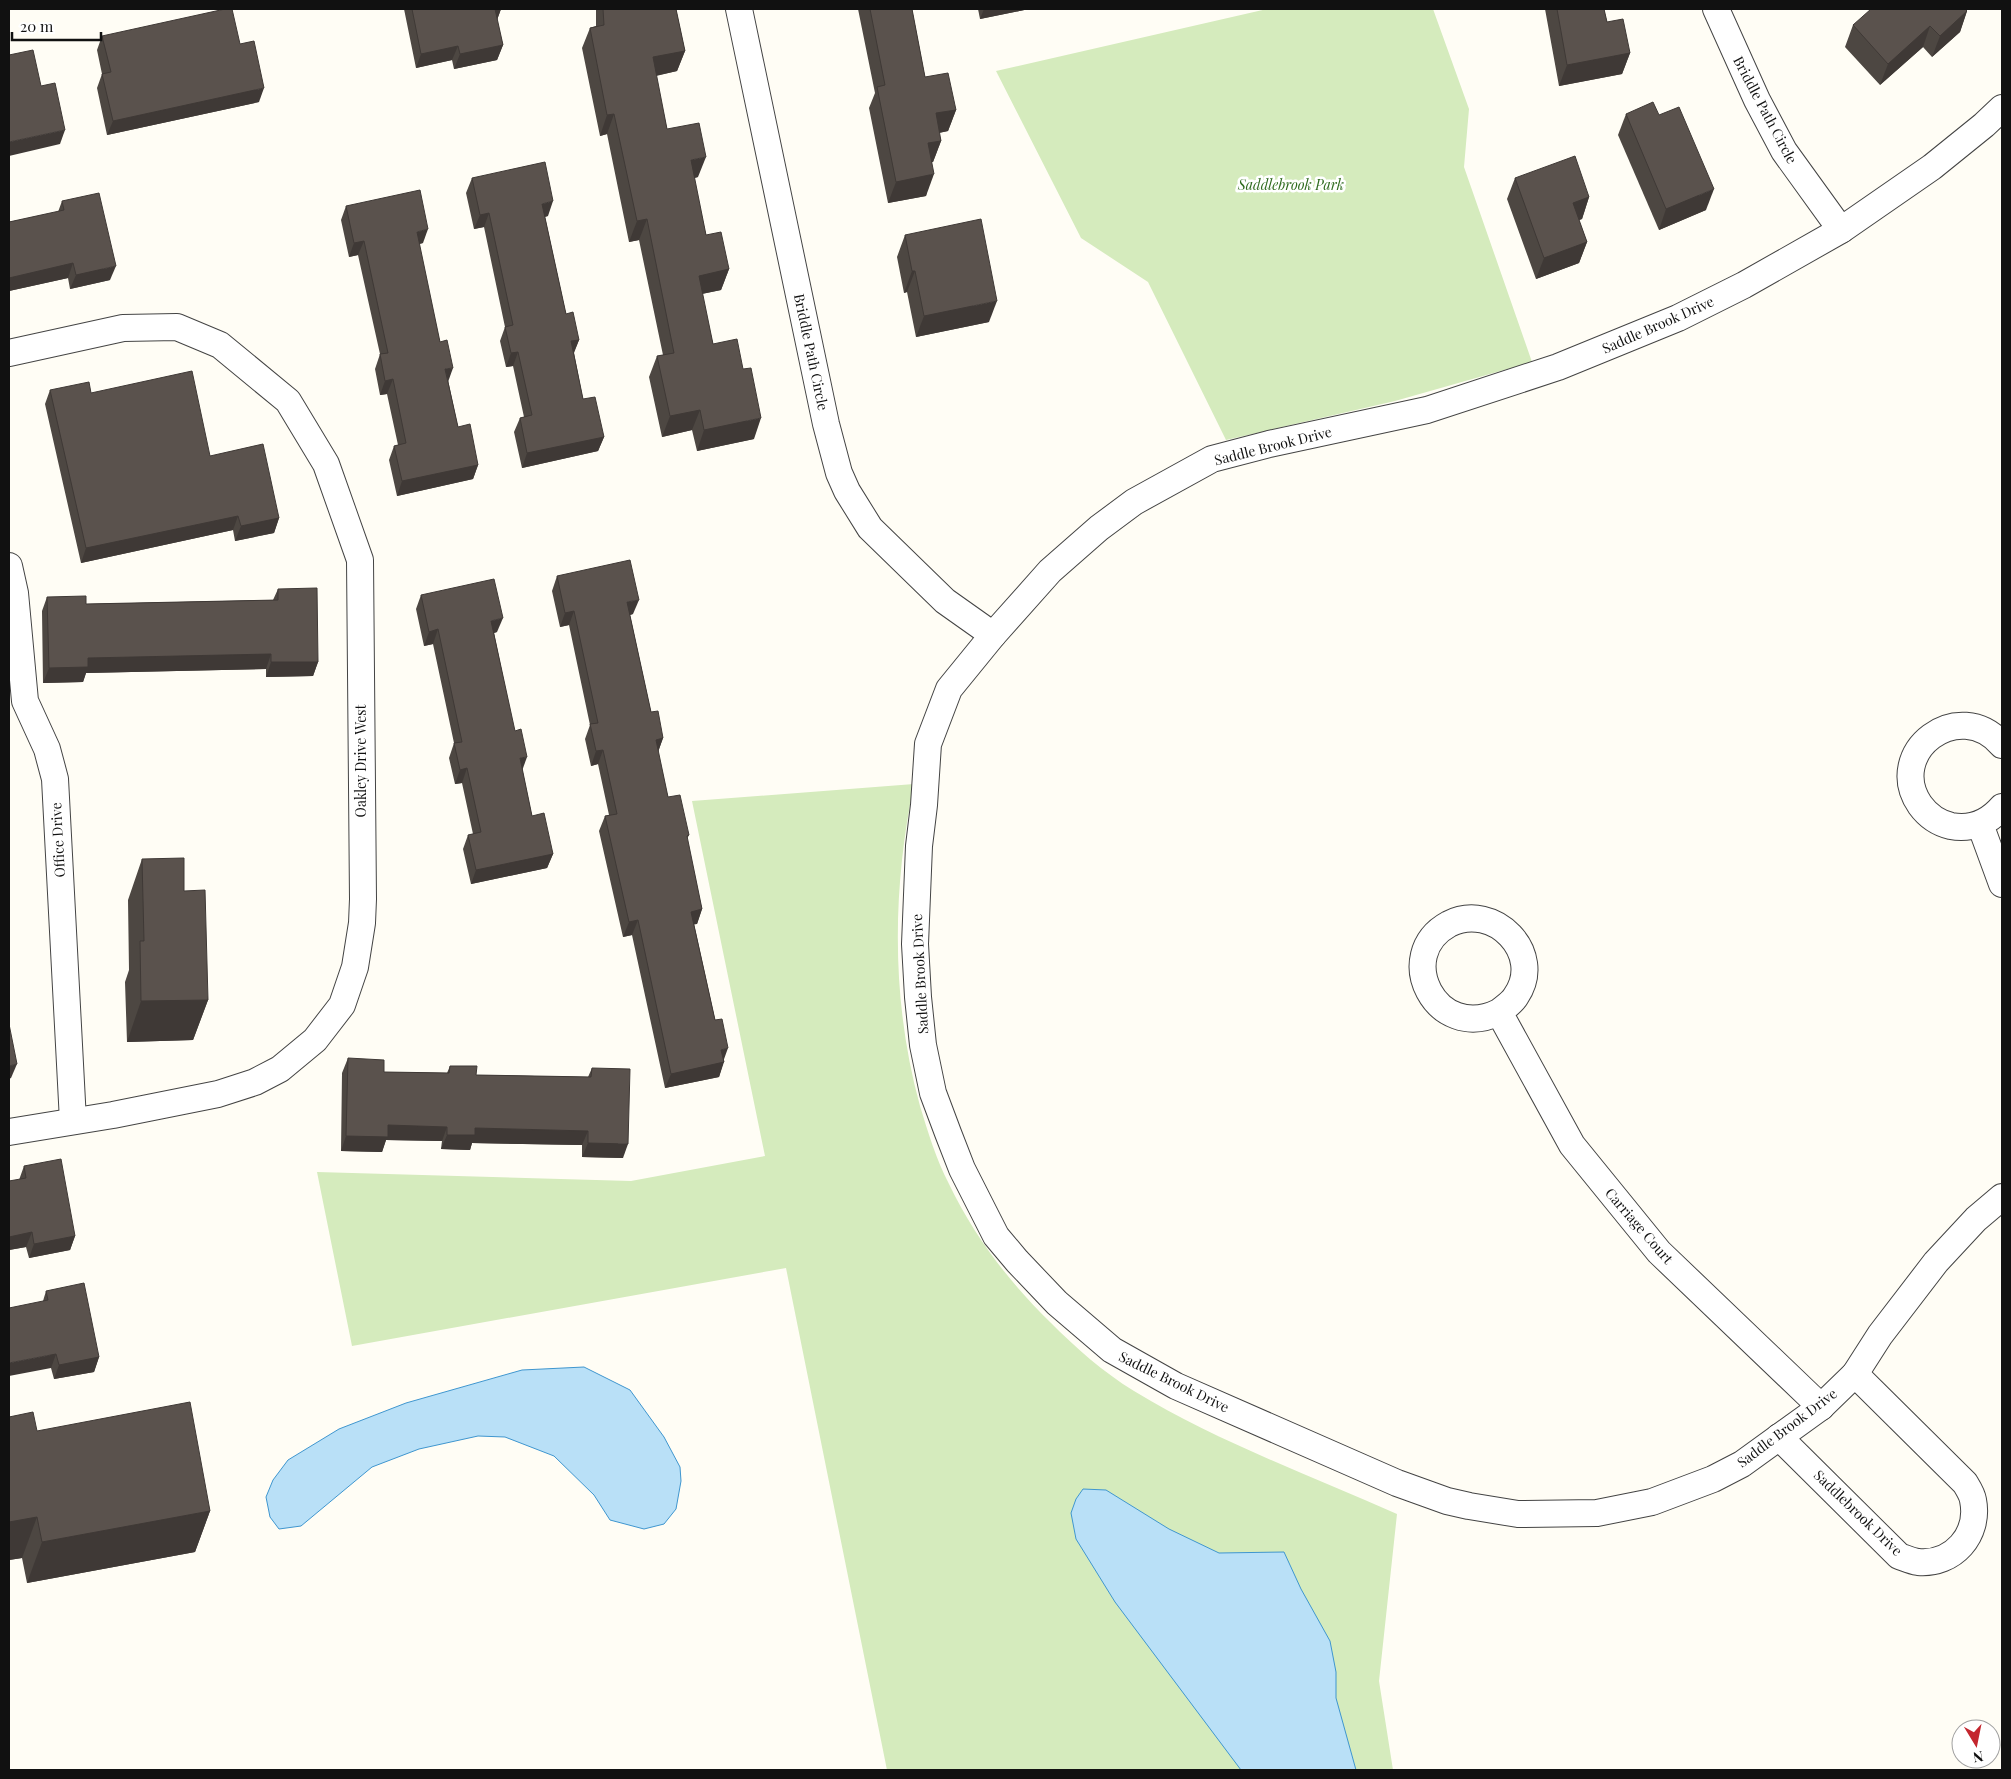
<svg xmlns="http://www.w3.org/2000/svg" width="2011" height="1779" font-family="'Playfair Display',serif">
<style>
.green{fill:#d5ebbd}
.water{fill:#b9e0f7;stroke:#3f96cf}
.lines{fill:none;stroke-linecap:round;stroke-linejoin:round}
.minor-casing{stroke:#444;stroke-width:28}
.minor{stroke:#fff;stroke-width:26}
.wall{fill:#4d4742}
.shaded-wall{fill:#3f3936}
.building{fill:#5a524d;stroke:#3f3936}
.labels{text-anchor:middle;stroke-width:5;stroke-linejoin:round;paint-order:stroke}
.street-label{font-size:14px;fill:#111;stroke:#fff}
.park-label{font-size:14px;font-style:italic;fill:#2f6b1f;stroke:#fff}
</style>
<rect width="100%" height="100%" fill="#fffdf5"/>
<g class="green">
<path d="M1267,9H1433L1469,109L1464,167L1532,362L1395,401L1226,440L1148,282L1081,238L996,71Z"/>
<path d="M914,784C892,890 891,1001 920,1106C928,1132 936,1159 949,1184C974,1236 1009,1282 1050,1322C1076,1348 1103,1372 1134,1391C1216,1441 1309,1475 1397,1514L1379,1681L1393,1770H887L786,1268L352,1346L317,1172L631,1181L765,1156L692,801Z"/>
</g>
<g class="water">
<path d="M584,1367L630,1390L664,1437L680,1467L681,1481L676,1509L664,1524L644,1529L610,1520L594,1495L554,1456L505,1437L478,1436L419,1449L372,1467L301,1526L279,1529L270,1517L266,1497L273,1480L288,1460L339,1429L406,1403L522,1370Z"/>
<path d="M1083,1489L1106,1490L1169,1529L1219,1553L1284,1552L1301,1589L1330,1641L1336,1672V1698L1356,1770H1241L1115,1602L1076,1539L1071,1513L1076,1499Z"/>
</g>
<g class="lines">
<g class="minor-casing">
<g id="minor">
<path d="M739,9L826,424L839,473L847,491L870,528L945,601L993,635"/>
<path d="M1716,9L1757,100L1784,151L1841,230"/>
<path d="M2002,108L1984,125L1932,167L1841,230L1744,285L1678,318L1558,367L1427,410L1269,444L1212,459L1134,502L1099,528L1050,571L993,635L949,689L928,744L924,805L919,846L915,944L918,997L923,1045L933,1093L948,1133L962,1169L996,1236L1017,1261L1057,1303L1112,1350L1176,1386L1397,1483L1447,1501L1469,1506L1518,1514L1597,1513L1652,1502L1713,1479L1742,1464L1821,1407L1855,1374L1880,1335L1936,1262L1976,1219L2002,1197"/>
<path d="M9,353L123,328L177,327L220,345L288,401L326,464L360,560L363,899L362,923L355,967L342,1005L315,1040L280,1069L255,1082L218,1094L113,1115L9,1132"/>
<path d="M9,566L15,593L25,701L47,749L55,779L73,1121"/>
<path d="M2002,745C1959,695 1884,752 1920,805C1928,816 1938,823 1951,826C1971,830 1989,822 2002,807"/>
<path d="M1980,824L2002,884"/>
<path d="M1499,1012C1436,1043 1392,955 1449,924C1494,901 1545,954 1516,996C1512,1003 1505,1007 1499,1012L1572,1145L1659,1252L1821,1407"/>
<path d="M1779,1437L1899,1556C1905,1558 1911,1561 1918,1562C1953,1565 1980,1535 1973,1500C1972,1494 1968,1488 1965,1483L1855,1374"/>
</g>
</g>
<use href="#minor" class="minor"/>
</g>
<g class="wall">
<path d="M404,9H501L497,20L503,45L497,60L454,69L452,60L416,68Z"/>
<path d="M596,9H676L685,51L677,71L656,76L667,129L698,177L694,178L706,235L729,269L721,290L702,294L713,344L754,439L697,451L692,430L662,437L649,377L657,356L663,355L639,240L629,242L607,134L600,136L582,48L590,28L596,26Z"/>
<path d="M858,9H912L925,77L956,110L948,131L939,133L941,141L933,162H932L926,196L888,203L869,108L875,93Z"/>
<path d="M978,9H1029L980,19Z"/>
<path d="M1545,9H1604L1607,22L1630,53L1622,74L1559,86Z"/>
<path d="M1967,11L1960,32L1932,57L1923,47L1880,85L1845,47L1853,25Z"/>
<path d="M102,36L240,44L259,102L107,135L97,88L102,74L97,50Z"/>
<path d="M1626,114L1659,115L1706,210L1659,230L1618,135Z"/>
<path d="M472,178L548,216L545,217L566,314L579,340L574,353L583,399L604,437L598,451L522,468L514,432L520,418L524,417L513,366L506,367L500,341L505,327L484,227L474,229L466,193Z"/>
<path d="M1515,178L1589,197L1582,219L1579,220L1587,242L1579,263L1536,279L1507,199Z"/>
<path d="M62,201L110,280L70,289L68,278L9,291V222L58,212Z"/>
<path d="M346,206L423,243L419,244L458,427L478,465L473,479L397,496L389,460L394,446L398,445L387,394L380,395L375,369L380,354L358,255L349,257L341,220Z"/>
<path d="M905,235L989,322L916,337L907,292L904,293L897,257Z"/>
<path d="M50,390L91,393L210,456L279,518L274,533L235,541L233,530L81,563L45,404Z"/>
<path d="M557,576L633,614L630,615L651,712L663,738L658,752L668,797L689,835L687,839L702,909L697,924H694L724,1060L719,1077L665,1088L632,935L623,937L599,831L605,816L609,815L598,764L591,766L585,739L590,725L569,625L560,627L552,591Z"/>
<path d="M278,589L318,662L313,676L266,677V669L86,673L83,682L43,683L42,611L47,597L86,604L273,600Z"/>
<path d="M421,595L497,632L494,633L532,816L553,854L547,868L471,884L463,849L468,835L473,834L462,783L455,784L449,758L454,743L433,644L424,646L416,609Z"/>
<path d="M142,859L184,891L208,1000L193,1040L127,1042L125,982L129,970L128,900Z"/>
<path d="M348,1058L384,1072L447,1073L450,1066L476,1075L588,1077L592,1068L623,1158L582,1157V1145L472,1143L470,1150L441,1149L442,1141L386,1140L382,1152L341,1151L342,1073Z"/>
<path d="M24,1166L75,1236L70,1250L29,1258L26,1247L9,1250V1181L19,1180Z"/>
<path d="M46,1291L99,1357L94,1372L54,1379L51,1368L43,1301Z"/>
<path d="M9,1417L37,1431L210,1511L195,1552L27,1583L22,1558L9,1560Z"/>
</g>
<g class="shaded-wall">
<path d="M494,9H501L497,20Z"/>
<path d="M984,9H1029L980,19Z"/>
<path d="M1967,11L1960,32L1932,57L1940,36Z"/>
<path d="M1930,26L1923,47L1880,85L1888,64Z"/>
<path d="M503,45L497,60L454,69L460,54Z"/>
<path d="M458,46L452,60L416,68L421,54Z"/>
<path d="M685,51L677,71L645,78L653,57Z"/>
<path d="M1630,53L1622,74L1559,86L1567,65Z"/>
<path d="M264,88L259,102L107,135L113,121Z"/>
<path d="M956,110L948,131L928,135L936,113Z"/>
<path d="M614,114L607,134L600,136L607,115Z"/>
<path d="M65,130L60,144L9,156V142Z"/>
<path d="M941,141L933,162L921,165L928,143Z"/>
<path d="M706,157L698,177L683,181L691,160Z"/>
<path d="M934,174L926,196L888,203L896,182Z"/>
<path d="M1714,189L1706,210L1659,230L1666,209Z"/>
<path d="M1589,197L1582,219L1565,225L1573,203Z"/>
<path d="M553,201L548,216L537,218L542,204Z"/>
<path d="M489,213L484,227L474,229L480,215Z"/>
<path d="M647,219L639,240L629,242L637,221Z"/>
<path d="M428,229L423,243L411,246L417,232Z"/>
<path d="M364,241L358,255L349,257L354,243Z"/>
<path d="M1587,242L1579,263L1536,279L1544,258Z"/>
<path d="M73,263L68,278L9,291V278Z"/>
<path d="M116,266L110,280L70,289L76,275Z"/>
<path d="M729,269L721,290L691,296L699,276Z"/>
<path d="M912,271H915L907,292L904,293Z"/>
<path d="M997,301L989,322L916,337L924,316Z"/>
<path d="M579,340L573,354L571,341Z"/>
<path d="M518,352L513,366L506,367L511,353Z"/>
<path d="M453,368L448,382L445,369Z"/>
<path d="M393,379L387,394L380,395L385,381Z"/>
<path d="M700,410L692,430L662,437L670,416Z"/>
<path d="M761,418L754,439L697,451L704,430Z"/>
<path d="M604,437L598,451L522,468L527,453Z"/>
<path d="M478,465L473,479L397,496L402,481Z"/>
<path d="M238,516L233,530L81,563L86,548Z"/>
<path d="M279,518L274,533L235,541L241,526Z"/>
<path d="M639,600L633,614L622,617L627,602Z"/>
<path d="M574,611L569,625L560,627L565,613Z"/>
<path d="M503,618L497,632L486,635L491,621Z"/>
<path d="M438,629L433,644L424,646L429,632Z"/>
<path d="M271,654L266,669L86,673L83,682L43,683L49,668L88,658Z"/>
<path d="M271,662H318L313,676L266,677Z"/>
<path d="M663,738L658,752L656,740Z"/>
<path d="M603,750L598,764L591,766L596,751Z"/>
<path d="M527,757L522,771L520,758Z"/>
<path d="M467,768L462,783L455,784L460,770Z"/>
<path d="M553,854L547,868L471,884L476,870Z"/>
<path d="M702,909L697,924L686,926L691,912Z"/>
<path d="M638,920L632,935L623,937L629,922Z"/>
<path d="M208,1000L193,1040L127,1042L141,1001Z"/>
<path d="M728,1048L723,1062H724L719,1077L665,1088L671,1074L721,1050Z"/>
<path d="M17,1064L11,1078L9,1079V1066Z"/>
<path d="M388,1125L447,1127L442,1141L386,1140L382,1152L341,1151L346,1136Z"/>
<path d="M475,1128L588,1131L582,1145L472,1143L470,1150L441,1149L447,1135Z"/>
<path d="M588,1143L628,1144L623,1158L582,1157Z"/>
<path d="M32,1232L26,1247L9,1250V1237Z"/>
<path d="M75,1236L70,1250L29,1258L34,1244Z"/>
<path d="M56,1354L51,1368L9,1376V1363Z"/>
<path d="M99,1357L94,1372L54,1379L59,1365Z"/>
<path d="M210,1511L195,1552L27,1583L42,1542Z"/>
<path d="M37,1517L22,1558L9,1560V1522Z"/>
</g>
<g class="building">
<path d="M225,9H232L240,44L254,41L264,88L113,121L102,74L111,72L102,36Z"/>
<path d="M412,9H495L503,45L460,54L458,46L421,54Z"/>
<path d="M603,9H676L685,51L653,57L667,129L699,123L706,157L691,160L706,235L721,232L729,269L699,276L713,344L737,339L743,369L751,368L761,418L704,430L700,410L670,416L657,356L674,353L647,219L637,221L614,114L607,115L590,28L604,25Z"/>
<path d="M870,9H912L925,77L948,73L956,110L936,113L941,141L928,143L934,174L896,182L877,87L885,85Z"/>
<path d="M1557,9H1604L1607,22L1623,19L1630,53L1567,65Z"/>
<path d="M1871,9H1965L1967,11L1940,36L1930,26L1888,64L1853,25Z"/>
<path d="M33,50L41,86L55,83L65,130L9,142V55Z"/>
<path d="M1653,102L1659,115L1679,107L1714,189L1666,209L1626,114Z"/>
<path d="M1575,156L1589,197L1573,203L1587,242L1544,258L1515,178Z"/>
<path d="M545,162L553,201L542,204L566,314L573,312L579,340L571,341L583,399L595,397L604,437L527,453L520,418L532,415L518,352L511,353L505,327L513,325L489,213L480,215L472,178Z"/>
<path d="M420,190L428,229L417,232L440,342L447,340L453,368L445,369L458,427L470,424L478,465L402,481L394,446L406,443L393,379L385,381L380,354L388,353L364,241L354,243L346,206Z"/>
<path d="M99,193L116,266L76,275L73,263L9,278V222L64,210L62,201Z"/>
<path d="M981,219L997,301L924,316L915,271H912L905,235Z"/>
<path d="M192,371L210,456L263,444L279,518L241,526L238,516L86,548L50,390L89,382L91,393Z"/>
<path d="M630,560L639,600L627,602L651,712L658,711L663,738L656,740L668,797L680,795L689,835L687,836L702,909L691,912L715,1020L722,1019L728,1048L721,1050L724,1062L671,1074L638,920L629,922L605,816L617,814L603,750L596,751L590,724L598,723L574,611L565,613L557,576Z"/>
<path d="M494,579L503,618L491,621L515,731L521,729L527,757L520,758L532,816L544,813L553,854L476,870L468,835L481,832L467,768L460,770L454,743L462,742L438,629L429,632L421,595Z"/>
<path d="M317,588L318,662H271V654L88,658V667L49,668L47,597L86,596V604L278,600V589Z"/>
<path d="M184,858V891L205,890L208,1000L141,1001L140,941H144L142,859Z"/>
<path d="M9,1024L17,1064L9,1066Z"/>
<path d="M348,1058L384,1060V1072L449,1073L450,1066H477L476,1075L591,1077L592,1068L630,1069L628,1144L588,1143V1131L475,1128V1135H447V1127L388,1125V1137L346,1136Z"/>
<path d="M61,1159L75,1236L34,1244L32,1232L9,1237V1181L26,1178L24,1166Z"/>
<path d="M84,1283L99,1357L59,1365L56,1354L9,1363V1308L48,1300L46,1291Z"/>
<path d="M190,1402L210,1511L42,1542L37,1517L9,1522V1417L33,1412L37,1431Z"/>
</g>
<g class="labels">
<g class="street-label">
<text transform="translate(1765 110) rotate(62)" y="5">Briddle Path Circle</text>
<text transform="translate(1658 325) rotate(-24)" y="5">Saddle Brook Drive</text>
<text transform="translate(811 352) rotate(78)" y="5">Briddle Path Circle</text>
<text transform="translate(1273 446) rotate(-14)" y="5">Saddle Brook Drive</text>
<text transform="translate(361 761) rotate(-90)" y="5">Oakley Drive West</text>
<text transform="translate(58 840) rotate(-93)" y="5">Office Drive</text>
<text transform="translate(920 974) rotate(-93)" y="5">Saddle Brook Drive</text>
<text transform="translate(1639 1226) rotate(49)" y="5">Carriage Court</text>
<text transform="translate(1174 1382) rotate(26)" y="5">Saddle Brook Drive</text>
<text transform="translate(1787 1428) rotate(-37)" y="5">Saddle Brook Drive</text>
<text transform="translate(1858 1513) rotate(44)" y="5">Saddlebrook Drive</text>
</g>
<g class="park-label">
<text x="1291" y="190">Saddlebrook Park</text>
</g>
</g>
<rect width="2011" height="1779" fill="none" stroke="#111111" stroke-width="20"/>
<g transform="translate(1976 1744) rotate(170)"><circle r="24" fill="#ffffff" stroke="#a0a0a0"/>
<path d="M0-4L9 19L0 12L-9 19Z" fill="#c4262e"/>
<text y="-8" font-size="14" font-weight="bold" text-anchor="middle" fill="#111111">N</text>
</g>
<path d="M12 32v8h89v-8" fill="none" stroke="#111111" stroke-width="2.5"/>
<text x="20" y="32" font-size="15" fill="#111111" stroke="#ffffff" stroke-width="4" paint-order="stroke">20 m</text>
</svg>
